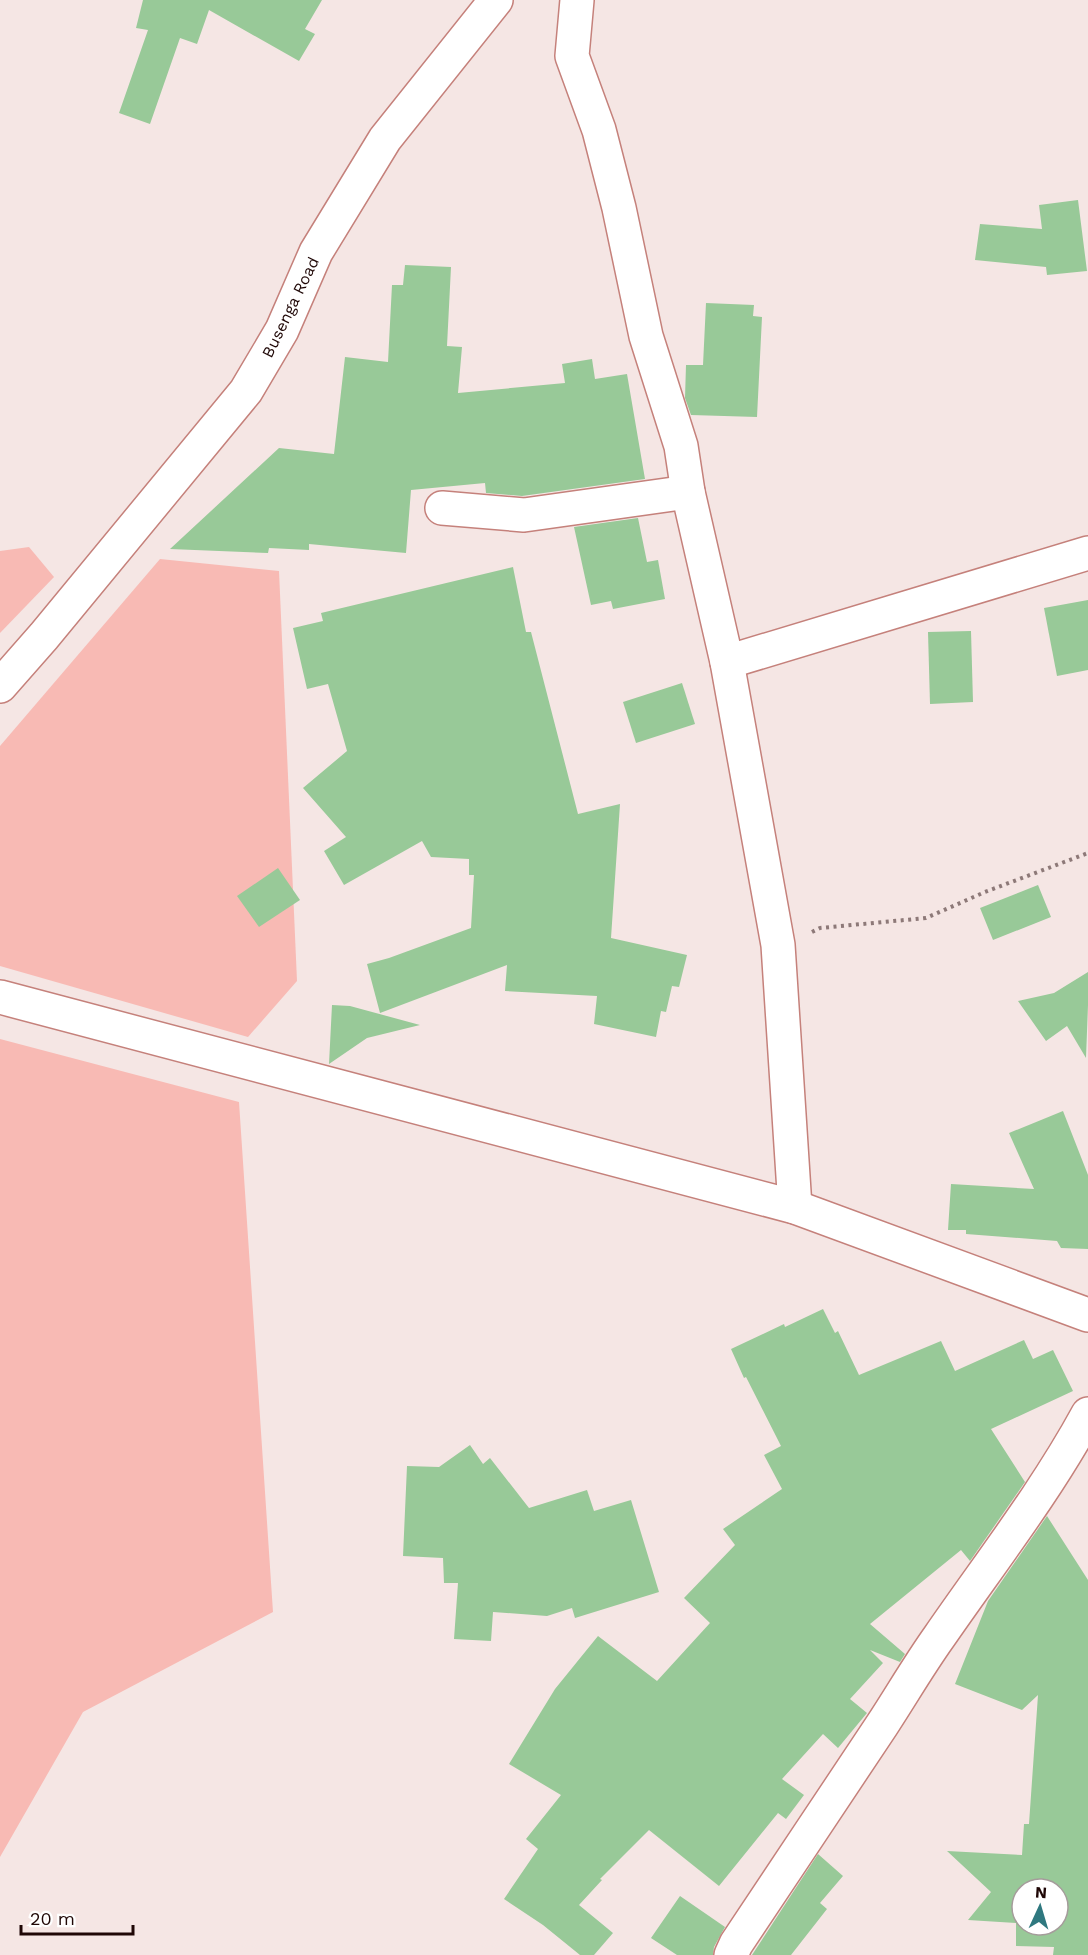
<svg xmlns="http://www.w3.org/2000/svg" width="1088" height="1955" font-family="'Work Sans',sans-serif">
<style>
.green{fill:#f8bab4}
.building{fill:#98c998;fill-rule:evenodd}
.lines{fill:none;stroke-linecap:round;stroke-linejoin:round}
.minor-casing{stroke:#c5817b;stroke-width:36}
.path{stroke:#8d7978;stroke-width:4;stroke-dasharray:3 4.5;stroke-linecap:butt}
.minor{stroke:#fff;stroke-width:33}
.labels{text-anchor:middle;stroke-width:6;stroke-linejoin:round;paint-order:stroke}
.street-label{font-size:16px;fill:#1f0706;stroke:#fff}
</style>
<rect width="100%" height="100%" fill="#f5e6e4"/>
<g class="green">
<path d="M29,547L54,577L0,633V551Z"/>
<path d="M160,559L279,571L297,981L248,1037L0,966V746Z"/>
<path d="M0,1039L239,1102L273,1612L83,1712L0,1857Z"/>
</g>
<g class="building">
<path d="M143,0H322L305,29L315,34L299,61L209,10L197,44L180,38L150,124L119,113L148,30L136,28Z"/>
<path d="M1078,200L1087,271L1047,275L1046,267L975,260L980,224L1042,229L1039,205Z"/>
<path d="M405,265L451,267L447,346L462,347L458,393L565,383L562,364L592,359L595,379L627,374L645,479L522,496L486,493L485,483L411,490L406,553L309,544V550L269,548L268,553L170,549L279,448L334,454L345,357L388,362L392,285H403Z"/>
<path d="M706,303L754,305L753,316L762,317L757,417L691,415L685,398L686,365H703Z"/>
<path d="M638,518L647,562L658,560L665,599L613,609L611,601L591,605L574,527Z"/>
<path d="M513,567L526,632H531L578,814L620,804L611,938L687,955L679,987L672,986L666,1012L661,1011L656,1037L594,1024L597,996L505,991L507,965L380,1013L367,964L389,958L471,928L474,875H469V859L431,857L422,841L344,885L324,851L346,837L303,788L347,751L328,684L307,689L293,628L323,621L321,613Z"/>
<path d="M1088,600V670L1057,676L1044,608Z"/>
<path d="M971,631L973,702L930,704L928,632Z"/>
<path d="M682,683L695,724L636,743L623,702Z"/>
<path d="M278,868L300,900L259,927L237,896Z"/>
<path d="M1038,885L1051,917L993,940L980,908Z"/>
<path d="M1088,972V1005L1086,1058L1067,1026L1046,1041L1018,1001L1054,993Z"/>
<path d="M332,1005L350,1006L420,1025L367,1038L329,1064Z"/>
<path d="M1063,1111L1088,1175V1249L1061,1248L1057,1241L966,1234V1230H948L951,1184L1034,1189L1009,1133Z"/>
<path d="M823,1309L835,1333L838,1331L859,1375L941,1341L955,1371L1024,1340L1033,1359L1053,1350L1073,1391L991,1429L1025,1482L970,1561L961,1550L870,1624L905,1654L900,1662L870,1650L883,1663L850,1699L867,1713L838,1748L823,1734L782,1779L804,1795L786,1819L778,1813L719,1886L649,1830L600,1879L602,1880L579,1905L613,1933L594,1955H580L543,1925L504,1899L538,1849L526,1839L561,1795L509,1764L555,1689L598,1636L657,1681L710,1623L684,1598L735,1545L723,1529L782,1489L764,1455L781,1446L746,1377L744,1378L731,1349L784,1324L785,1327Z"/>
<path d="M470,1445L483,1464L490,1458L529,1508L587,1490L594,1511L631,1500L659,1592L575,1618L572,1608L547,1616L493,1612L491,1641L454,1639L458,1583H444L443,1558L403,1556L407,1466L439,1467Z"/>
<path d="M1047,1516L1088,1580V1955H1053L1054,1947L1016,1946V1923L968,1920L991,1892L947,1851L1022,1855L1024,1824H1029L1038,1695L1022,1710L955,1684L988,1601ZM1022,1889H1058V1925H1022Z"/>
<path d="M818,1854L843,1876L820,1903L827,1909L791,1955H752Z"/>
<path d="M680,1896L725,1927L714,1947L713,1955H677L651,1938Z"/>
</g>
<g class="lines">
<g class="minor-casing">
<g id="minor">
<path d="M577,0L572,56L599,130L619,208L646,336L681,446L688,492L727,662L778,945L795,1207"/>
<path d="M442,508L524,515L688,492"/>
<path d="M727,662L1088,553"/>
<path d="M0,686L44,636L246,391L282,330L316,252L385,139L496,0"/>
<path d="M0,997L795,1207L1088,1315"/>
<path d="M731,1955L736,1944C784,1871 834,1798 882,1725C901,1696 919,1665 939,1637C990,1563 1045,1493 1088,1414"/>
</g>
</g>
<path class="path" d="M812,932L820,928L926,918L985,892L1088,853"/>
<use href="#minor" class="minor"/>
</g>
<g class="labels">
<g class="street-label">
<text transform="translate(290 307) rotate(-64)" y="6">Busenga Road</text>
</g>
</g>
<g transform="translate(1040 1907) rotate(4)"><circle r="28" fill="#ffffff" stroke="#a59c9b" stroke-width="1.5"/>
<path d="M0-4.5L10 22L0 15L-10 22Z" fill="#2f787f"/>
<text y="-9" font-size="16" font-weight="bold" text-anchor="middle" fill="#1f0706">N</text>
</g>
<path d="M21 1925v9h112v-9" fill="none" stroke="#1f0706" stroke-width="3"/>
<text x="30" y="1925" font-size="18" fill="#1f0706" stroke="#ffffff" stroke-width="4.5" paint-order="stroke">20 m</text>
</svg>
